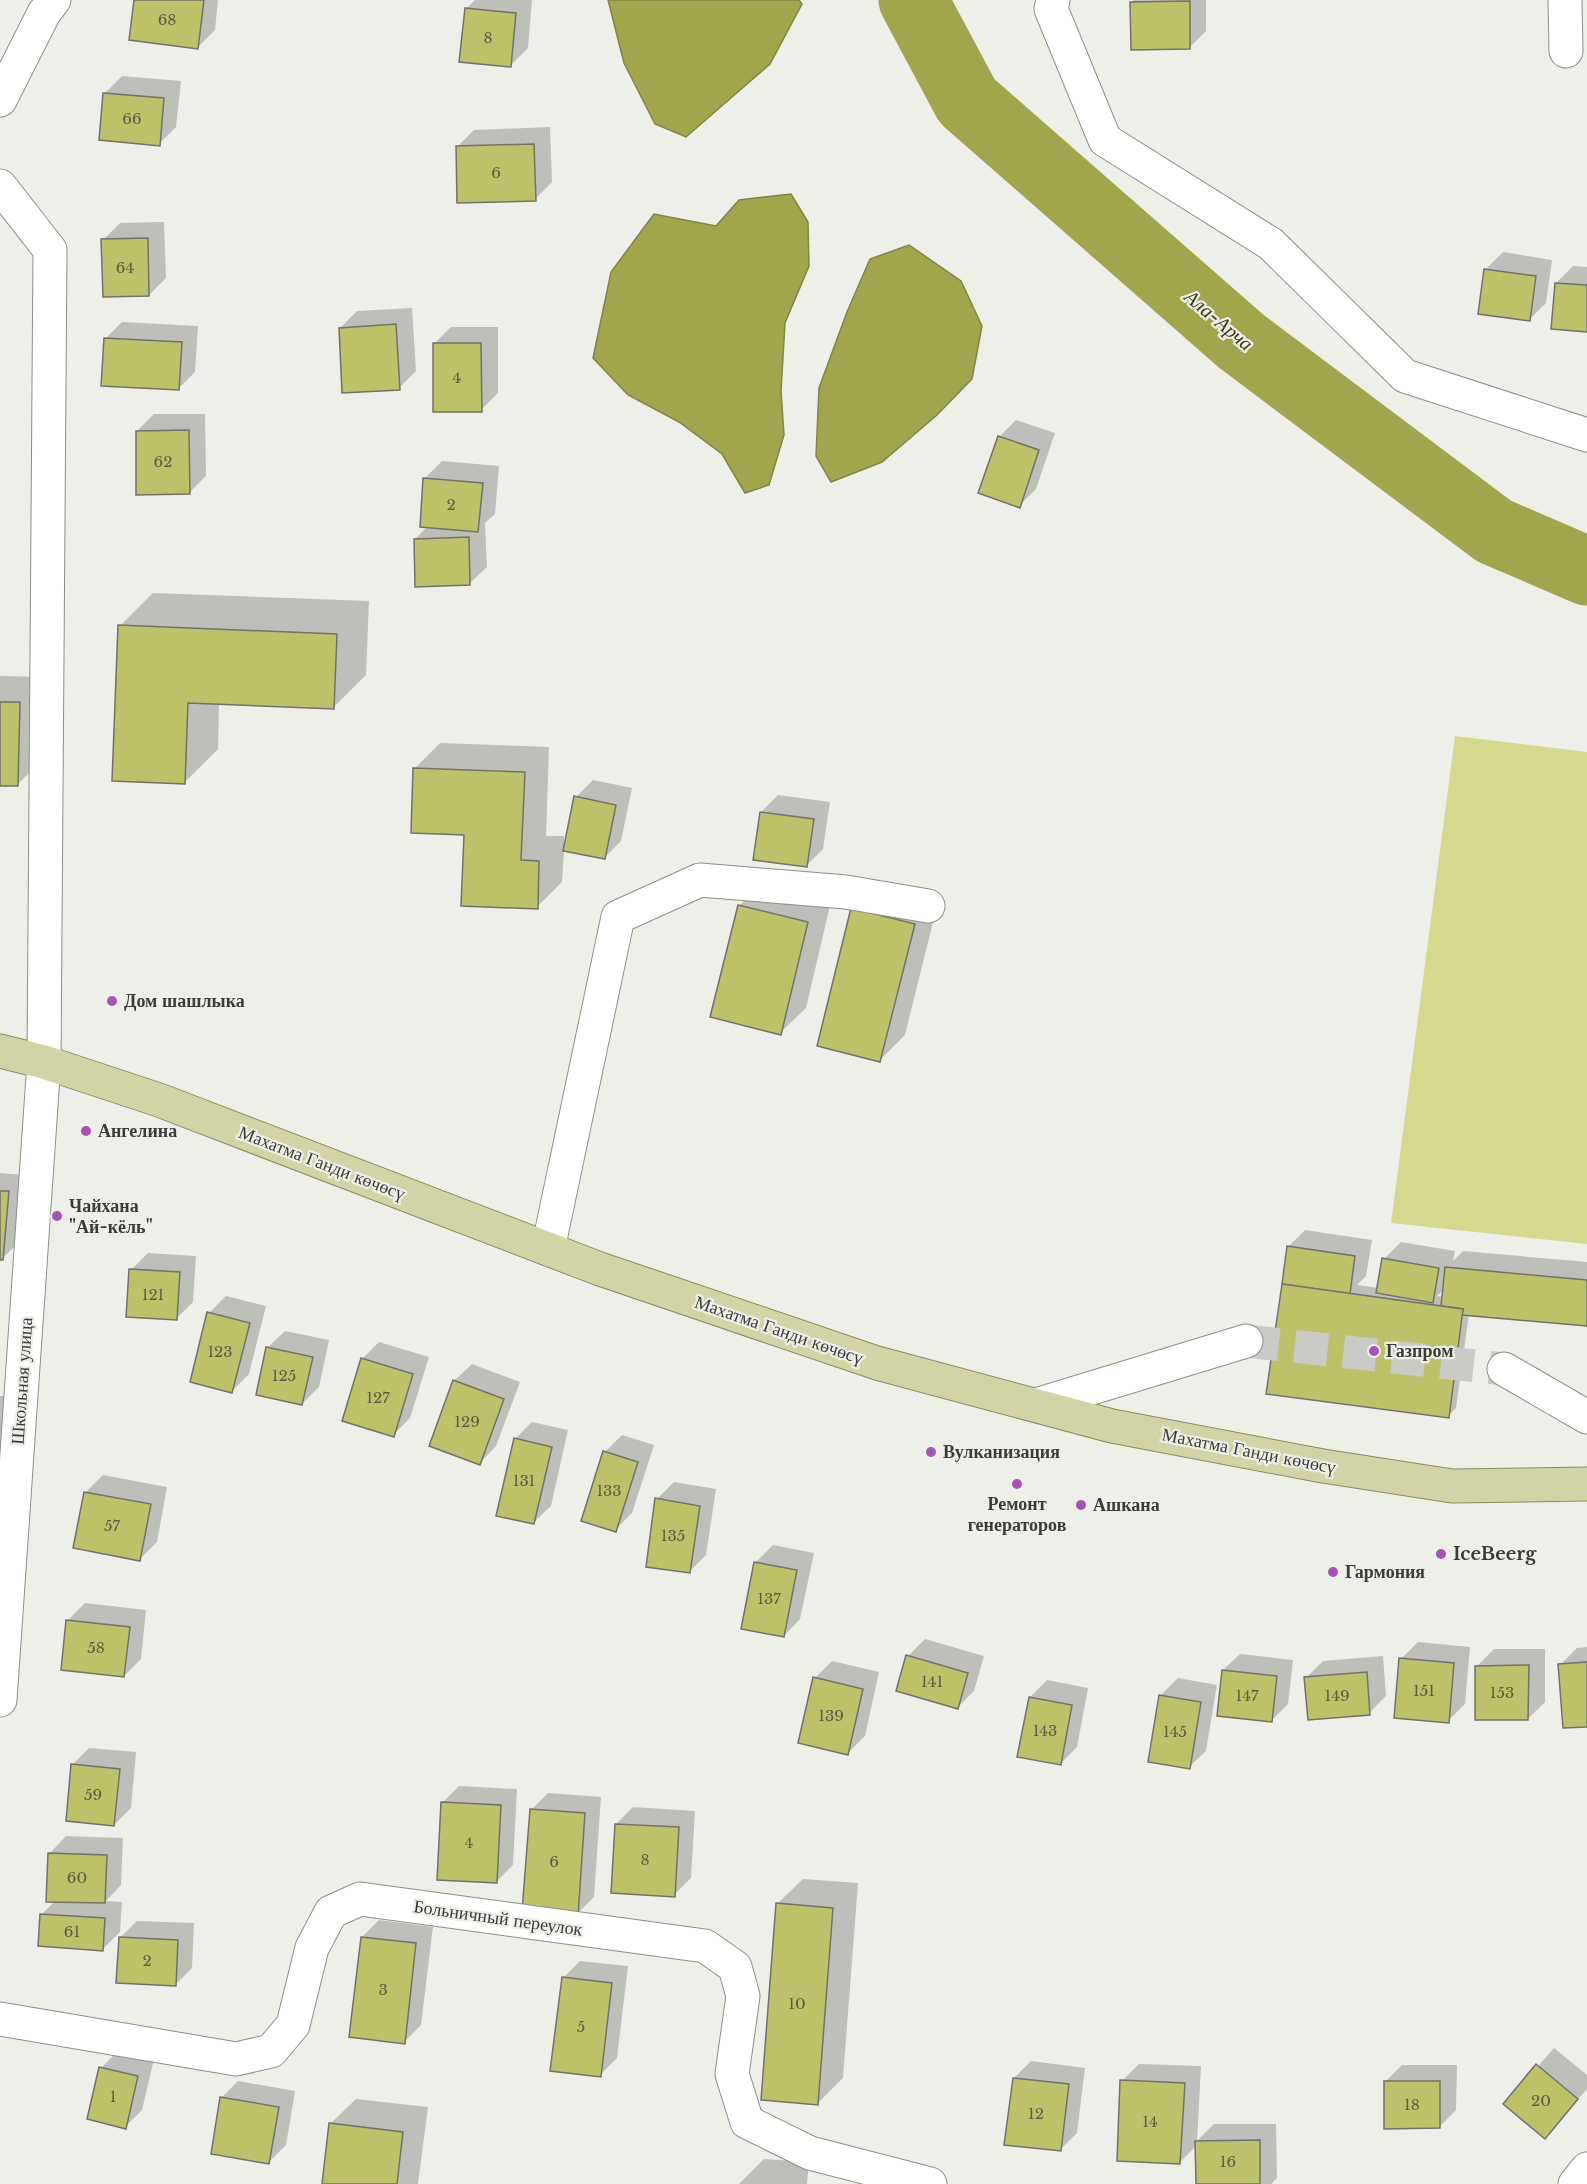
<svg xmlns="http://www.w3.org/2000/svg" width="1587" height="2184" font-family="'Libre Baskerville',serif">
<style>
.green{fill:#d5d98e}
.water{fill:#a1a54b;stroke:#828546;stroke-width:1.5}
.shadow{fill:#0003;fill-rule:evenodd}
.lines{fill:none;stroke-linecap:round;stroke-linejoin:round}
.river{stroke:#a1a54b;stroke-width:69}
.building{fill:#bdc168;stroke:#71726c;stroke-width:1.5}
.minor-tunnel{stroke:#cacbc6;stroke-width:33;stroke-dasharray:33 16;stroke-linecap:butt}
.minor-casing{stroke:#8e8e89;stroke-width:35}
.major-casing{stroke:#8a8c5a;stroke-width:35}
.minor{stroke:#fff;stroke-width:33}
.major{stroke:#d2d4a6;stroke-width:33}
.poi-dot{fill:#aa50bb;stroke:#eeefe9;stroke-width:2}
.labels{text-anchor:middle;stroke-width:4.5;stroke-linejoin:round;paint-order:stroke}
.number-label{font-size:15px;fill:#5c5c45}
.poi-label{font-size:18px;font-weight:bold;fill:#3b3b39;stroke:#eeefe9;text-anchor:start}
.street-label{font-size:18px;fill:#3b3b39;stroke:#eeefe9}
.water-label{font-size:20px;font-style:italic;fill:#3a3b15;stroke:#eeefe9}
</style>
<rect width="100%" height="100%" fill="#eeefe9"/>
<path class="green" d="M1455,736L1587,752V1244L1391,1223Z"/>
<g class="water">
<path d="M608,0H799L802,4L770,64L686,137L655,124L624,63Z"/>
<path d="M791,194L808,222L809,266L785,323L781,391L784,435L769,485L745,493L722,454L679,422L628,395L593,358L611,272L654,214L716,226L739,200Z"/>
<path d="M909,245L961,281L982,326L972,379L937,415L882,462L831,482L816,456L819,388L847,312L870,259Z"/>
</g>
<g class="shadow">
<path d="M136,0H218L215,30L198,47Z"/>
<path d="M475,0H532L528,48L511,65L466,9Z"/>
<path d="M1134,0H1206V31L1189,48L1132,2Z"/>
<path d="M122,76L181,81L176,127L159,144L105,93Z"/>
<path d="M550,127L552,182L535,199L457,147L474,130Z"/>
<path d="M164,222L166,278L149,295L103,240L120,223Z"/>
<path d="M1503,252L1552,260L1546,303L1529,320L1486,269Z"/>
<path d="M1573,266L1587,267V330L1556,283Z"/>
<path d="M412,308L416,371L399,388L340,328L357,311Z"/>
<path d="M122,322L198,326L195,372L178,389L105,339Z"/>
<path d="M451,327H498V393L481,410L434,344Z"/>
<path d="M154,414H205L206,476L189,493L137,431Z"/>
<path d="M1016,420L1055,433L1036,489L1019,506L999,437Z"/>
<path d="M442,461L499,466L495,514L485,523L487,567L470,583L415,539L428,526L425,478Z"/>
<path d="M153,593L369,601L366,675L333,708L219,703L218,749L185,782L120,626Z"/>
<path d="M0,676L45,677L43,759L17,785L0,784Z"/>
<path d="M440,743L549,747L546,836H564V847L565,848L576,797L593,780L632,788L621,841L604,858L564,850L562,882L537,907L466,833L415,768Z"/>
<path d="M778,795L830,802L823,849L806,866L761,812Z"/>
<path d="M764,881L832,897L806,1008L780,1033L739,906Z"/>
<path d="M939,898L905,1035L880,1060L852,909Z"/>
<path d="M0,1173L25,1175L19,1242L2,1259H0Z"/>
<path d="M1305,1230L1372,1240L1366,1276L1357,1285L1378,1288L1384,1259L1401,1242L1455,1251L1453,1261L1463,1251L1587,1262V1325L1469,1314L1456,1408L1448,1416L1288,1247ZM1444,1289V1297L1437,1296Z"/>
<path d="M148,1253L196,1256L193,1302L176,1319L131,1270Z"/>
<path d="M226,1296L266,1306L249,1374L232,1391L209,1313Z"/>
<path d="M285,1331L329,1340L319,1387L302,1404L268,1347Z"/>
<path d="M379,1342L429,1357L410,1418L393,1435L362,1359Z"/>
<path d="M472,1364L520,1382L496,1446L480,1463L431,1445L455,1380Z"/>
<path d="M0,1396H9L7,1440L0,1447Z"/>
<path d="M532,1422L568,1430L551,1506L534,1522L515,1439Z"/>
<path d="M622,1435L654,1445L632,1513L615,1530L605,1452Z"/>
<path d="M103,1475L167,1487L157,1542L140,1559L75,1547L86,1492Z"/>
<path d="M674,1482L716,1489L706,1555L689,1572L657,1499Z"/>
<path d="M773,1545L814,1553L800,1619L784,1636L743,1628L756,1562Z"/>
<path d="M85,1603L146,1610L141,1659L124,1676L68,1620Z"/>
<path d="M925,1639L984,1656L974,1691L957,1708L908,1656Z"/>
<path d="M1418,1642L1470,1647L1465,1704L1448,1721L1401,1659Z"/>
<path d="M1587,1647V1725L1560,1665L1577,1648Z"/>
<path d="M1494,1649H1545V1702L1528,1719L1477,1666Z"/>
<path d="M1240,1654L1293,1660L1288,1704L1271,1721L1223,1670Z"/>
<path d="M1383,1656L1386,1696L1369,1713L1306,1678L1323,1661Z"/>
<path d="M832,1661L879,1672L865,1736L848,1753L815,1678Z"/>
<path d="M1178,1678L1217,1685L1206,1751L1189,1767L1161,1695Z"/>
<path d="M1047,1680L1088,1688L1077,1747L1060,1764L1030,1697Z"/>
<path d="M89,1748L136,1752L131,1808L114,1825L72,1765Z"/>
<path d="M459,1786L517,1789L513,1865L496,1882L442,1803Z"/>
<path d="M548,1793L601,1797L594,1897L577,1914L531,1810Z"/>
<path d="M633,1807L695,1811L691,1878L674,1895L616,1824Z"/>
<path d="M66,1836L123,1838L121,1885L106,1901L122,1902L120,1932L103,1949L42,1914L56,1900L50,1853Z"/>
<path d="M803,1879L858,1883L843,2078L818,2103L777,1904Z"/>
<path d="M379,1920L433,1927L421,2025L404,2042L362,1937Z"/>
<path d="M137,1921L194,1923L192,1968L175,1985L120,1938Z"/>
<path d="M580,1961L628,1966L617,2058L600,2075L563,1978Z"/>
<path d="M1554,2048L1587,2075V2089L1545,2137L1505,2104Z"/>
<path d="M118,2051L154,2059L142,2110L125,2127L101,2068Z"/>
<path d="M1031,2061L1085,2068L1077,2133L1060,2150L1014,2078Z"/>
<path d="M1139,2064L1201,2066L1197,2141L1214,2124H1276L1277,2178L1271,2184H1197V2145L1180,2162L1122,2081Z"/>
<path d="M1402,2065H1457L1456,2110L1439,2127L1385,2082Z"/>
<path d="M238,2081L295,2091L286,2145L269,2162L221,2098Z"/>
<path d="M356,2099L428,2107L418,2184H323L330,2124Z"/>
<path d="M764,2159L809,2162L807,2184H739Z"/>
</g>
<g class="lines">
<path class="river" d="M913,0L967,101L1241,341L1494,531L1587,571"/>
</g>
<g class="building">
<path d="M134,0H204L198,49L129,40Z"/>
<path d="M1190,1V49L1131,50L1130,2Z"/>
<path d="M465,8L516,13L511,67L459,62Z"/>
<path d="M103,93L164,98L160,146L99,140Z"/>
<path d="M534,144L536,201L457,203L456,146Z"/>
<path d="M148,238L149,296L103,297L101,239Z"/>
<path d="M1484,269L1536,276L1530,321L1478,314Z"/>
<path d="M1555,283L1587,285V332L1551,329Z"/>
<path d="M396,324L400,390L342,393L339,328Z"/>
<path d="M104,338L182,342L179,390L101,386Z"/>
<path d="M433,343H481L482,412H433Z"/>
<path d="M189,430L190,494L136,495V431Z"/>
<path d="M998,436L1039,450L1020,508L978,493Z"/>
<path d="M423,478L483,483L478,532L420,527Z"/>
<path d="M469,537L470,585L415,587L414,539Z"/>
<path d="M118,625L337,634L334,709L188,703L185,784L112,781Z"/>
<path d="M0,702H20L18,786H0Z"/>
<path d="M413,768L525,772L521,860L539,861L538,909L461,906L464,835L411,833Z"/>
<path d="M574,796L616,805L605,859L563,851Z"/>
<path d="M760,812L814,819L807,867L753,860Z"/>
<path d="M738,905L808,922L781,1035L710,1017Z"/>
<path d="M851,908L915,924L880,1062L817,1046Z"/>
<path d="M0,1191H9L3,1260H0Z"/>
<path d="M1287,1246L1355,1256L1350,1294L1282,1284Z"/>
<path d="M1382,1258L1439,1268L1433,1303L1376,1293Z"/>
<path d="M1445,1267L1587,1280V1326L1462,1315L1463,1309L1441,1306Z"/>
<path d="M129,1269L180,1272L177,1320L126,1317Z"/>
<path d="M1282,1284L1463,1309L1449,1418L1266,1394Z"/>
<path d="M207,1312L250,1323L232,1393L190,1382Z"/>
<path d="M266,1347L313,1357L302,1405L256,1395Z"/>
<path d="M361,1358L413,1374L394,1437L342,1421Z"/>
<path d="M453,1380L504,1399L480,1465L429,1446Z"/>
<path d="M514,1438L552,1447L534,1524L496,1516Z"/>
<path d="M603,1451L638,1462L616,1532L581,1521Z"/>
<path d="M84,1492L151,1504L140,1561L73,1548Z"/>
<path d="M655,1498L700,1506L690,1573L646,1567Z"/>
<path d="M754,1562L797,1570L784,1637L741,1629Z"/>
<path d="M66,1620L130,1627L124,1677L61,1670Z"/>
<path d="M906,1655L968,1673L958,1709L896,1691Z"/>
<path d="M1399,1658L1454,1663L1449,1723L1394,1718Z"/>
<path d="M1587,1662V1727L1563,1728L1558,1664Z"/>
<path d="M1529,1665L1528,1720H1475V1666Z"/>
<path d="M1222,1670L1277,1676L1272,1722L1217,1716Z"/>
<path d="M1367,1672L1370,1715L1308,1720L1304,1677Z"/>
<path d="M813,1677L863,1689L848,1755L798,1743Z"/>
<path d="M1159,1695L1201,1702L1190,1769L1148,1762Z"/>
<path d="M1029,1697L1072,1705L1061,1765L1017,1757Z"/>
<path d="M71,1764L120,1769L114,1826L66,1821Z"/>
<path d="M441,1802L501,1805L497,1883L437,1880Z"/>
<path d="M530,1809L585,1813L578,1916L522,1911Z"/>
<path d="M615,1824L679,1827L675,1897L611,1893Z"/>
<path d="M48,1853L107,1855L105,1903L46,1902Z"/>
<path d="M776,1903L833,1908L818,2105L761,2100Z"/>
<path d="M40,1914L105,1918L103,1951L38,1946Z"/>
<path d="M119,1937L178,1940L176,1986L116,1983Z"/>
<path d="M361,1937L416,1943L405,2044L349,2037Z"/>
<path d="M562,1977L612,1983L601,2077L550,2071Z"/>
<path d="M1536,2064L1578,2099L1545,2139L1503,2104Z"/>
<path d="M99,2067L138,2076L126,2129L87,2119Z"/>
<path d="M1013,2078L1069,2084L1061,2151L1004,2145Z"/>
<path d="M1120,2080L1185,2083L1180,2164L1117,2161Z"/>
<path d="M1384,2081H1440V2128L1384,2129Z"/>
<path d="M220,2097L279,2107L269,2164L211,2154Z"/>
<path d="M329,2123L403,2132L397,2184H322Z"/>
<path d="M1260,2140V2184H1196L1195,2141Z"/>
</g>
<g class="lines">
<path class="minor-tunnel" d="M1246,1341L1504,1369"/>
<g class="minor-casing">
<g id="minor">
<path d="M1053,0L1051,9L1105,140L1271,244L1405,376L1587,435"/>
<path d="M1565,0L1566,51"/>
<path d="M0,100L44,13L54,0"/>
<path d="M0,186L50,250L44,1062L0,1700"/>
<path d="M548,1249L618,917L700,880L846,892L928,906"/>
<path d="M1504,1369L1587,1417"/>
<path d="M1036,1405L1246,1341"/>
<path d="M0,2019L236,2059L271,2051L293,2025L312,1948L331,1912L360,1899L705,1946L735,1967L743,1996L732,2074L747,2122L810,2153L930,2184"/>
<path d="M1575,2184L1587,2169"/>
</g>
</g>
<g class="major-casing">
<path id="major" d="M0,1051L44,1062L159,1100L600,1269L877,1363L1112,1426L1323,1466L1452,1486L1587,1484"/>
</g>
<use href="#minor" class="minor"/>
<use href="#major" class="major"/>
</g>
<g class="poi-dot">
<circle cx="112" cy="1001" r="6"/>
<circle cx="86" cy="1131" r="6"/>
<circle cx="57" cy="1216" r="6"/>
<circle cx="1374" cy="1351" r="6"/>
<circle cx="931" cy="1452" r="6"/>
<circle cx="1017" cy="1484" r="6"/>
<circle cx="1081" cy="1505" r="6"/>
<circle cx="1441" cy="1554" r="6"/>
<circle cx="1333" cy="1572" r="6"/>
</g>
<g class="labels">
<g class="number-label">
<text x="167" y="25">68</text>
<text x="488" y="43">8</text>
<text x="132" y="124">66</text>
<text x="496" y="178">6</text>
<text x="125" y="273">64</text>
<text x="457" y="383">4</text>
<text x="163" y="467">62</text>
<text x="451" y="510">2</text>
<text x="153" y="1300">121</text>
<text x="220" y="1357">123</text>
<text x="284" y="1381">125</text>
<text x="378" y="1403">127</text>
<text x="467" y="1427">129</text>
<text x="524" y="1486">131</text>
<text x="609" y="1496">133</text>
<text x="112" y="1531">57</text>
<text x="673" y="1541">135</text>
<text x="769" y="1604">137</text>
<text x="96" y="1653">58</text>
<text x="932" y="1687">141</text>
<text x="1424" y="1696">151</text>
<text x="1502" y="1698">153</text>
<text x="1247" y="1701">147</text>
<text x="1337" y="1701">149</text>
<text x="831" y="1721">139</text>
<text x="1045" y="1736">143</text>
<text x="1175" y="1737">145</text>
<text x="93" y="1800">59</text>
<text x="469" y="1848">4</text>
<text x="645" y="1865">8</text>
<text x="554" y="1867">6</text>
<text x="77" y="1883">60</text>
<text x="72" y="1937">61</text>
<text x="147" y="1966">2</text>
<text x="383" y="1995">3</text>
<text x="797" y="2009">10</text>
<text x="581" y="2032">5</text>
<text x="113" y="2102">1</text>
<text x="1541" y="2106">20</text>
<text x="1412" y="2110">18</text>
<text x="1036" y="2119">12</text>
<text x="1150" y="2127">14</text>
<text x="1228" y="2167">16</text>
</g>
<g class="poi-label">
<text x="124" y="1007">Дом шашлыка</text>
<text x="98" y="1137">Ангелина</text>
<text x="69" y="1212">Чайхана<tspan x="69" dy="21">"Ай-кёль"</tspan></text>
<text x="1386" y="1357">Газпром</text>
<text x="943" y="1458">Вулканизация</text>
<text x="1017" y="1510" text-anchor="middle">Ремонт<tspan x="1017" dy="21">генераторов</tspan></text>
<text x="1093" y="1511">Ашкана</text>
<text x="1453" y="1560">IceBeerg</text>
<text x="1345" y="1578">Гармония</text>
</g>
<g class="street-label">
<text transform="translate(322 1163) rotate(21)" y="6">Махатма Ганди көчөсү</text>
<text transform="translate(779 1330) rotate(19)" y="6">Махатма Ганди көчөсү</text>
<text transform="translate(22 1381) rotate(-86)" y="6">Школьная улица</text>
<text transform="translate(1249 1451) rotate(11)" y="6">Махатма Ганди көчөсү</text>
<text transform="translate(498 1918) rotate(8)" y="6">Больничный переулок</text>
</g>
<g class="water-label">
<text transform="translate(1219 320) rotate(40)" y="7">Ала-Арча</text>
</g>
</g>
</svg>
